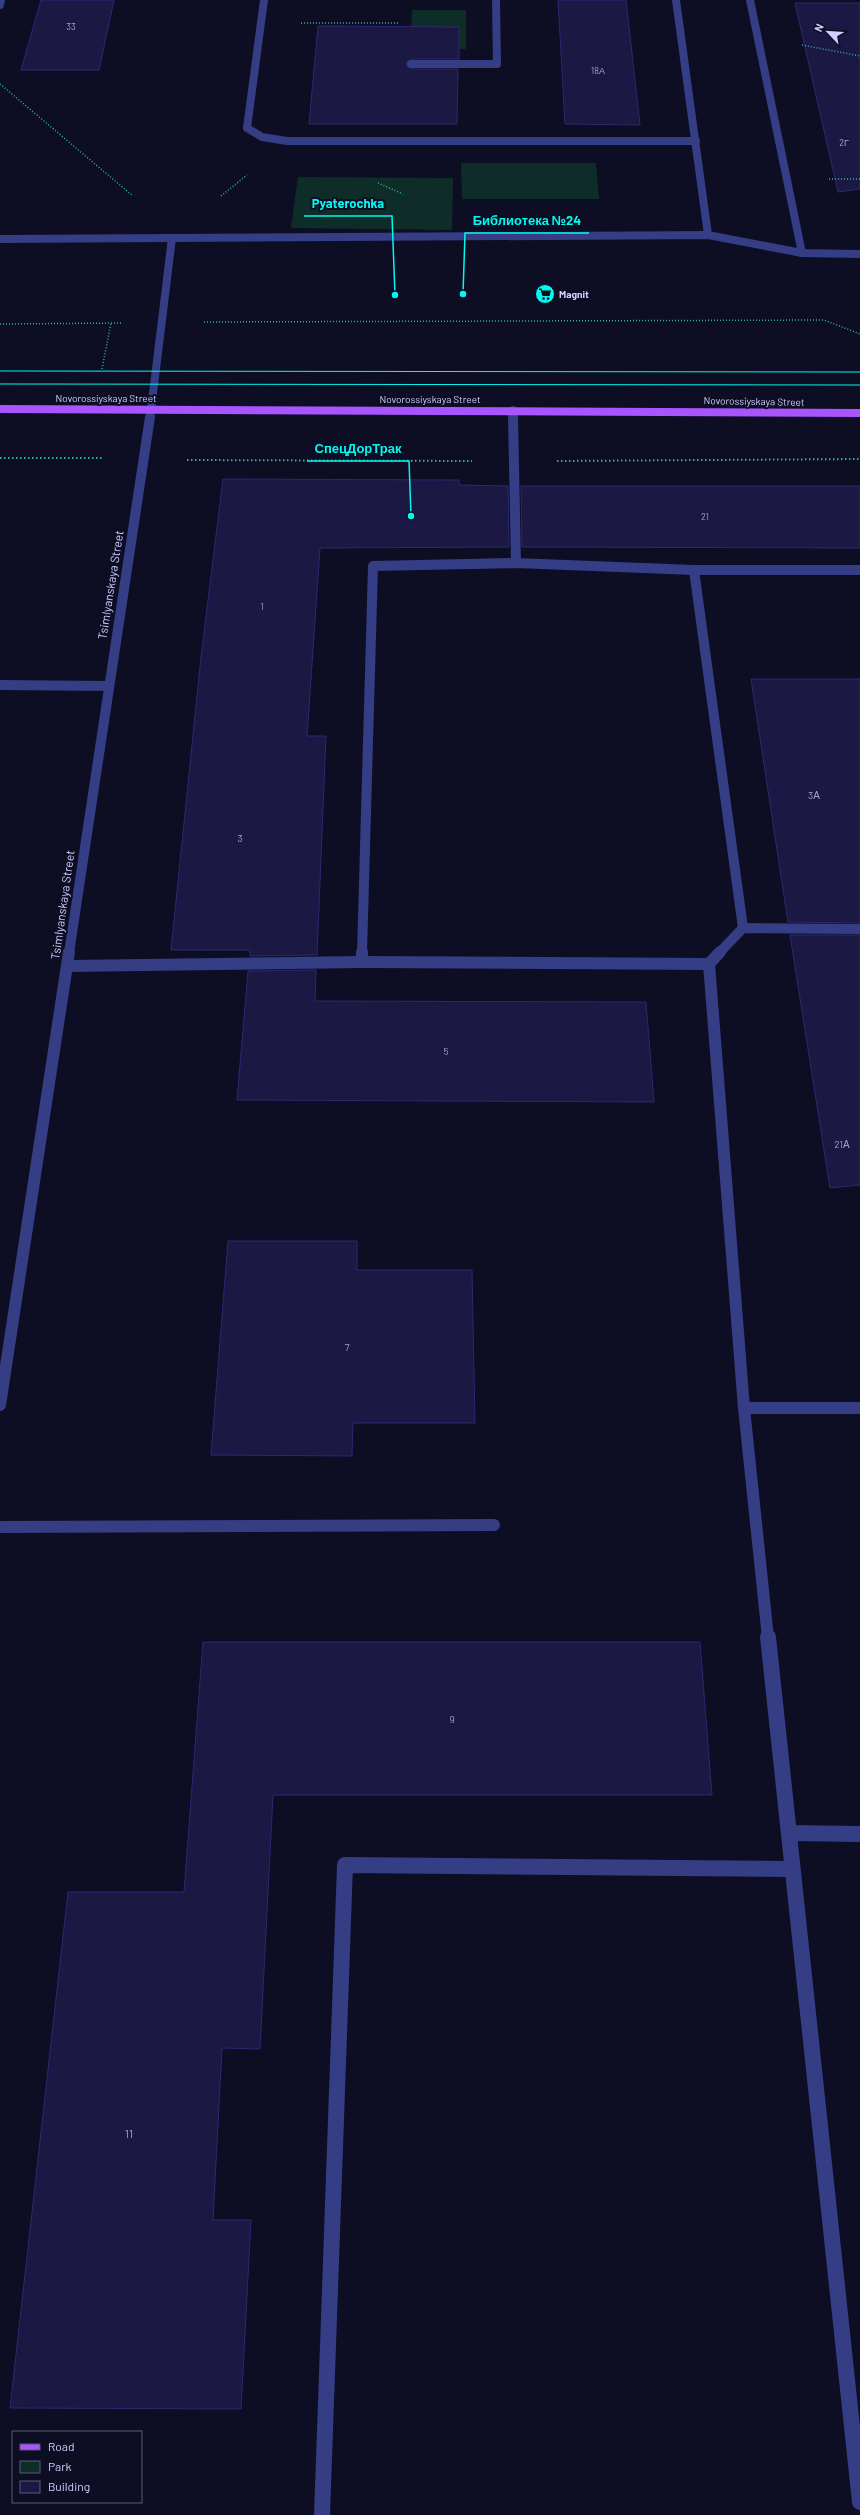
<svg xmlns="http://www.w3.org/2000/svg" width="860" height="2515" font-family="Barlow,sans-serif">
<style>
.green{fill:#0f2d28}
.building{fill:#1b1844;stroke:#2d2972}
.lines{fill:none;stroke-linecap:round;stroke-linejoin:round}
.path-far1{stroke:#28b99d;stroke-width:1.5;stroke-dasharray:1 2;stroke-linecap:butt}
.path{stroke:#28b99d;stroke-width:2;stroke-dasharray:1.5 2.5;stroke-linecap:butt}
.minor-far3{stroke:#353d84;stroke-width:8}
.minor-far2{stroke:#353d84;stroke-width:10}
.minor-far1{stroke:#353d84;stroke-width:12}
.minor{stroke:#353d84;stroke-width:16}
.major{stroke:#a955ff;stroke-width:8}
.tram{stroke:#00f9f1;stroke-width:1}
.labels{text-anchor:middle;stroke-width:4;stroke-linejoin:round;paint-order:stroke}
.far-number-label{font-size:9px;fill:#a1a1d0}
.far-poi-label{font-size:10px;font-weight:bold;fill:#cecfff;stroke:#0d0d23;text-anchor:start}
.far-street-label{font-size:10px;fill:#cecfff;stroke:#0d0d23}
.number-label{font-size:10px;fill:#a1a1d0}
.street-label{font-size:12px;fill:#cecfff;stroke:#0d0d23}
.near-number-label{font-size:12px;fill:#a1a1d0}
.leader{fill:none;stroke:#00f9f1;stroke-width:1.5}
.callout-dot{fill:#00f9f1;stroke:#0d0d23;stroke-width:1.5}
.callout-label{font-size:13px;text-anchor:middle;font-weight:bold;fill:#00f9f1;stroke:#0d0d23;stroke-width:4;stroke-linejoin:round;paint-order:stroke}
</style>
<rect width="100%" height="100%" fill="#0d0d23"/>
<g class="green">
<path d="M412,10H466V49H410Z"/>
<path d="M461,163H596L599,199H462Z"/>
<path d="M298,177L453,178L452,230L291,228Z"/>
</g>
<g class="building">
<path d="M41,0H114L99,70H21Z"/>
<path d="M558,0H626L640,125L565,124Z"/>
<path d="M795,3H860V189L838,192Z"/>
<path d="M318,26L459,27V59H411L406,64L411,69H458L457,124H309Z"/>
<path d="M223,479L459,480V485L508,486L509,547L320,548L307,736H326L317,955L250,956V950H171L201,657Z"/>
<path d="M521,486H860V548L522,547Z"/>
<path d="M751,679H860V923L788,922Z"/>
<path d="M790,935H860V1185L830,1188Z"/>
<path d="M316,970L315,1001L646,1002L654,1102L237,1100L248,971Z"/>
<path d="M228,1241H357V1270H472L475,1423H353L352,1456L211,1455Z"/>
<path d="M203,1642H700L712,1795H273L260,2049L222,2048L213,2220H251L241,2409L10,2408L68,1892H184Z"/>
</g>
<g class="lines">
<g class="path-far1">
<path d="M301,23H400"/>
<path d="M802,45L860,56"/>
<path d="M0,84L133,196"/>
<path d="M829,179H860"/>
<path d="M378,183L403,194"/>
<path d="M221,196L247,175"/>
<path d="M204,322L824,320L860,334"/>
<path d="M0,324L121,323"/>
<path d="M102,369L111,323"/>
</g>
<g class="path">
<path d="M0,458H102"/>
<path d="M187,460L472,461"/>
<path d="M557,461L860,459"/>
</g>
<g class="minor-far3">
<path d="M264,0L247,128L262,137L287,141H696"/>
<path d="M676,0L708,235"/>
<path d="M750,0L802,253"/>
<path d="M0,5L1,0"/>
<path d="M411,64H497L496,0"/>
<path d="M0,239L708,235L802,253L860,254"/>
<path d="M513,410V418"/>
<path d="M150,418L172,238"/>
</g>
<g class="minor-far2">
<path d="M513,417L516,563"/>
<path d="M694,570L743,928"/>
<path d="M0,685L109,686"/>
<path d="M69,953L150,417"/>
<path d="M362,953L373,566L516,563L694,570H860"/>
<path d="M719,953L743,928L860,929"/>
</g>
<g class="minor-far1">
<path d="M362,962V952"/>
<path d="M709,964L744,1408L768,1638"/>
<path d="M67,966L362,962L709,964L720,952"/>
<path d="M0,1405L69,952"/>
<path d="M744,1408H860"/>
<path d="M0,1527L494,1525"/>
</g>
<g class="minor">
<path d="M768,1637L860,2502"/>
<path d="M790,1833L860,1834"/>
<path d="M322,2515L345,1865L792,1869"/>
</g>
<path class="major" d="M0,409L860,413"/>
<g class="tram">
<path d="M0,371L860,372"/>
<path d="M0,384L860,385"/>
</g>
</g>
<defs>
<g id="supermarket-disc" transform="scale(1)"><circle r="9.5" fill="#00f9f1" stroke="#0d0d23"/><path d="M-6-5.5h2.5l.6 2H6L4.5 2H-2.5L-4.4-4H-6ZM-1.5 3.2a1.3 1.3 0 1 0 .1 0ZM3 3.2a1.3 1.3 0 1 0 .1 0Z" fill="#111"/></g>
</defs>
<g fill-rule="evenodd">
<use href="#supermarket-disc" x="545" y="294"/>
</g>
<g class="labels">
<g class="far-number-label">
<text x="71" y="30">33</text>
<text x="598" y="74">18А</text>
<text x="844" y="146">2Г</text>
<text x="705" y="520">21</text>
<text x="262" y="610">1</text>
</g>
<g class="far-poi-label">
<text x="559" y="298">Magnit</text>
</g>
<g class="far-street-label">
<text x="106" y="402">Novorossiyskaya Street</text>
<text x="430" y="403">Novorossiyskaya Street</text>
<text transform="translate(754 401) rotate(1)" y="4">Novorossiyskaya Street</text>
</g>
<g class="number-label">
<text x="814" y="799">3А</text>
<text x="240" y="842">3</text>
<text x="446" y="1055">5</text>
<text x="842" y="1148">21А</text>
<text x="347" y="1351">7</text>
<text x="452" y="1723">9</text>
</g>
<g class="street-label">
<text transform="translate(111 585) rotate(-81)" y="4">Tsimlyanskaya Street</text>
<text transform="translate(63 905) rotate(-82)" y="4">Tsimlyanskaya Street</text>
</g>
<g class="near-number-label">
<text x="129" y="2138">11</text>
</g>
</g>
<path class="leader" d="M395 295L392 216H304M463 294L465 233H589M411 516L409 461H307"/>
<g class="callout-dot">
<circle cx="395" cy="295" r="4"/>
<circle cx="463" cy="294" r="4"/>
<circle cx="411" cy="516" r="4"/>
</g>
<g class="callout-label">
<text x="348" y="208">Pyaterochka</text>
<text x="527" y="225">Библиотека №24</text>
<text x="358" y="453">СпецДорТрак</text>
</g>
<rect x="12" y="2431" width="130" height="72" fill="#0d0d23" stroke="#5a5b7b"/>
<rect x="20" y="2444" width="20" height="6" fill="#a955ff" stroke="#5a5b7b"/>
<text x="48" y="2451" font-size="12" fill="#cecfff">Road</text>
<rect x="20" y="2461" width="20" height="12" fill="#0f2d28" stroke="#5a5b7b"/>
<text x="48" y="2471" font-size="12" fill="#cecfff">Park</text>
<rect x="20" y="2481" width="20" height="12" fill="#1b1844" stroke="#5a5b7b"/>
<text x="48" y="2491" font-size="12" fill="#cecfff">Building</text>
<g transform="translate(828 32) rotate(295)" stroke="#0d0d23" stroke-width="3" paint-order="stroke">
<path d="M0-3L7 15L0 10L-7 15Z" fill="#cecfff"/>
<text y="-6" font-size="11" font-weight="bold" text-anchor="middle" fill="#cecfff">N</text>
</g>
</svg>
